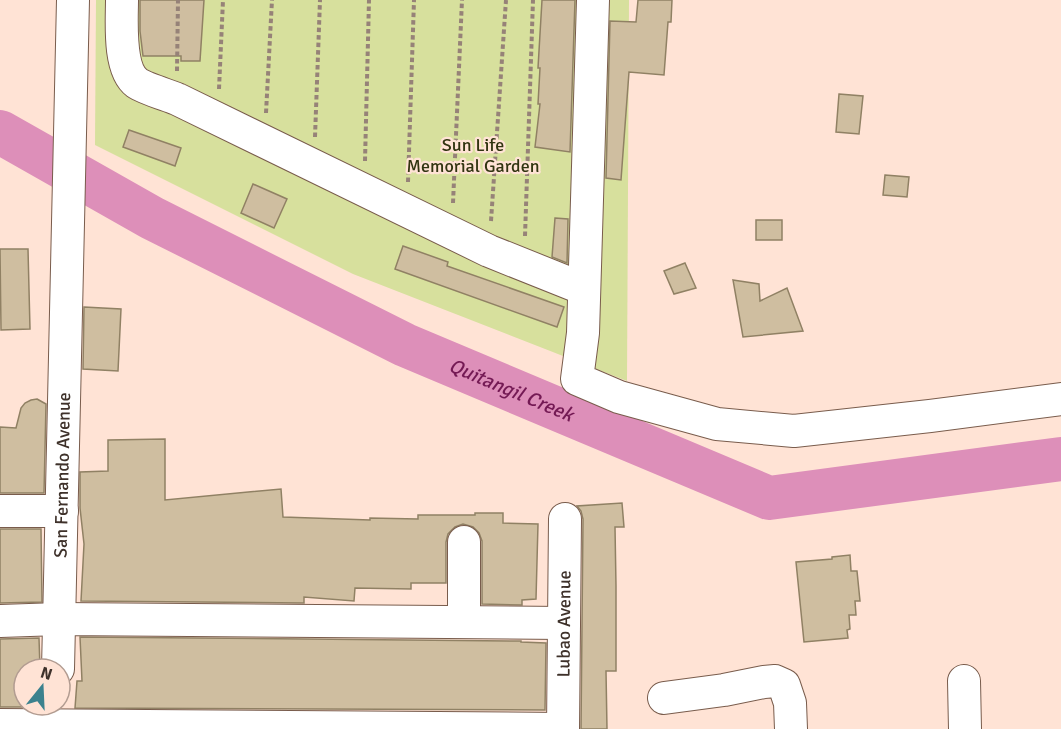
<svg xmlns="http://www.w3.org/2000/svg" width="1061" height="729" font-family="Signika,sans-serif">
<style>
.green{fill:#d7e09d}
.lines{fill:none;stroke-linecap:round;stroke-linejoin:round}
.river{stroke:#dd8fb9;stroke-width:44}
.building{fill:#cfbea0;stroke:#908164;stroke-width:1.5}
.minor-casing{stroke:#795c4c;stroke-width:34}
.path{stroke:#968278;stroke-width:4;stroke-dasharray:4.5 3;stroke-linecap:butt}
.minor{stroke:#fff;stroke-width:32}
.labels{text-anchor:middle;stroke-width:4.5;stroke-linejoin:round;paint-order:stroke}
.park-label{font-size:18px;fill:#313410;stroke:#ffe3d5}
.street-label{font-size:18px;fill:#3e312a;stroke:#ffe3d5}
.water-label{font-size:20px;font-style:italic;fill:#741a54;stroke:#ffe3d5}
</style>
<rect width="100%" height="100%" fill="#ffe3d5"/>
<path class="green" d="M96,0H629L627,381L353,274L95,145Z"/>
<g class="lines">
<path class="river" id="s1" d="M0,132L152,218L405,345L769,498L1061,459"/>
</g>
<g class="building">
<path d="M140,0H204L200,61H181V56H143L140,31Z"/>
<path d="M542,0H575L570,152L535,147L540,104H538L540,68H538Z"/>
<path d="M638,0H672L671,22H668L664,75L629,72L621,180L606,178L610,21L636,22Z"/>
<path d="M839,94L863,96L859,134L836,132Z"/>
<path d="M129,130L181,148L175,166L123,147Z"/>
<path d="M885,175L909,177L907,197L883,195Z"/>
<path d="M253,184L287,199L274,228L241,213Z"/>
<path d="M555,218L568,219L567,263L552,257Z"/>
<rect x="756" y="220" width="26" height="20"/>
<path d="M403,246L448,262L447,266L564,307L557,327L395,269Z"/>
<path d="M0,249H28L30,329L1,330Z"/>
<path d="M685,263L696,288L674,294L664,271Z"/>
<path d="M733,280L759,284L760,301L787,288L803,331L743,337Z"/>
<path d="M84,307L121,309L118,371L83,369Z"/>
<path d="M37,399L46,404L44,493H0V427L16,428L21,408L25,403L31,400Z"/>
<path d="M165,439V500L281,489L283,517L370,520V518L418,519V515H475V513H503V523L538,524L536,599L522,600V605L482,604V541L479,533L473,527L463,524L455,527L448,534L446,542V583H411V589L355,588L354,601L304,597V603L81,601L84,544L80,508V472L108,471V440Z"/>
<path d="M622,503L624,527H615L616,586V671H606L607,729H581L583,519L581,511L577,506Z"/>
<path d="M0,529H41L42,602L0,603Z"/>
<path d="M850,555L851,571H857L860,601H855L856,615H849L850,629L847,630L848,638L804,642L796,562L832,559V557Z"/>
<path d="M80,637L521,641V642L546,643L545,710L75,708L77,681H82Z"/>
<path d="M39,638L40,669H24V705H50V707H0V639Z"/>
</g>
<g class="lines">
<g class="minor-casing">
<g id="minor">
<path d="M122,0C122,21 118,69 137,83C144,88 167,95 177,99L489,251L584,289"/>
<path d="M593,0L583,333L577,379L619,397L717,424L794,431L930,416L1061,399"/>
<path d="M0,511H62"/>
<path d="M0,621L59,619L564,623"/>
<path d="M464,622V542"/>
<path id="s2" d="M58,669L73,0"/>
<path d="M964,681L965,729"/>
<path d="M664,698L724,690L764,682L775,681L784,685L790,703L791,729"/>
<path d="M0,725L563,729"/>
<path id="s3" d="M563,729L565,519"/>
</g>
</g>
<g class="path">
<path d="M177,71L178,0"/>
<path d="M219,89L223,0"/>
<path d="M266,113L272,0"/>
<path d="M315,137L320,0"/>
<path d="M365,161L369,0"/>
<path d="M408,182L414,0"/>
<path d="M453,203L462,0"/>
<path d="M491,221L506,0"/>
<path d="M525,236L533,0"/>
</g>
<use href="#minor" class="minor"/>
</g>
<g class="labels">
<g class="park-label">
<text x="473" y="151">Sun Life<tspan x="473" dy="21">Memorial Garden</tspan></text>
</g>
<g class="street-label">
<text dy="6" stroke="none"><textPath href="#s2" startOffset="194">San Fernando Avenue</textPath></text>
<text dy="6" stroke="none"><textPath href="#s3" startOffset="105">Lubao Avenue</textPath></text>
</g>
<g class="water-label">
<text dy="7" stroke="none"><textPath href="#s1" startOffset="573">Quitangil Creek</textPath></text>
</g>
</g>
<g transform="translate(42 687) rotate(18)"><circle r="28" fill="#ffe3d5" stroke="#b29c91" stroke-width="1.5"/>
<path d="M0-4.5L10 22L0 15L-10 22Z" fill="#3c828e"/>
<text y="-9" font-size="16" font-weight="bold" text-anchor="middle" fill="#3e312a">N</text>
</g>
</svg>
